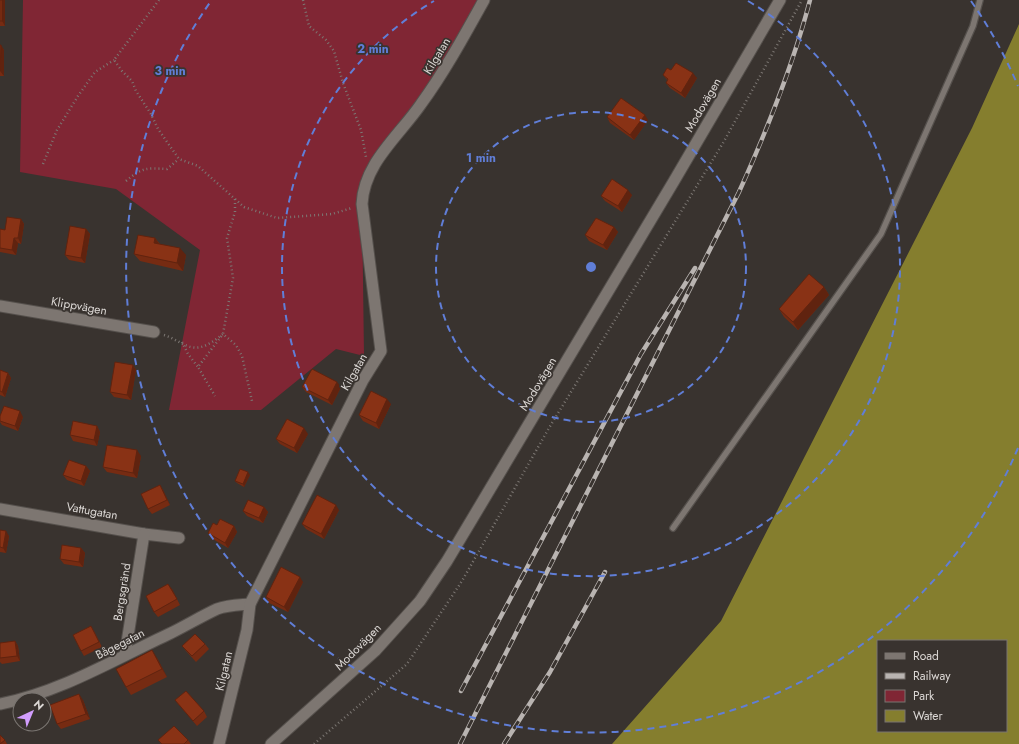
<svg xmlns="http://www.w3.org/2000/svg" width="1019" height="744" font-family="Jost,sans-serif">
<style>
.green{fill:#802634}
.water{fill:#857e2e;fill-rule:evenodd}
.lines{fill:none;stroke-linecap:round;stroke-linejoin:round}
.service-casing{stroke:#55504c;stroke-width:8}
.minor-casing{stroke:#55504c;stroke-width:13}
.secondary-casing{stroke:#55504c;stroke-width:13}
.path{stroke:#7c7773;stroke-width:2.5;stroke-dasharray:1 3;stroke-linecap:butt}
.service{stroke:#7d7671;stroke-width:5.5}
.minor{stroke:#7d7671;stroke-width:11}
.secondary{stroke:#7d7671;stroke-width:11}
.rail-casing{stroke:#b9b4b1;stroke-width:4.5}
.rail{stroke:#39332f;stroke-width:3;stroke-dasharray:9;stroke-linecap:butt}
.wall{fill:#762b12}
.shaded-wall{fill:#60230f}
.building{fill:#893215;stroke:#60230f}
.ring{fill:none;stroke:#607ed7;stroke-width:2;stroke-dasharray:7 5}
.labels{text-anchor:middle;stroke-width:3.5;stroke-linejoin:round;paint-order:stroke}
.street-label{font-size:12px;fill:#dcd8d5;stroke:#39332f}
.centre{fill:#607ed7;stroke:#39332f;stroke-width:2}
.ring-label{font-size:12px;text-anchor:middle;font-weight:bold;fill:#607ed7;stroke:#39332f;stroke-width:3.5;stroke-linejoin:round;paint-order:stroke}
</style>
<rect width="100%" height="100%" fill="#39332f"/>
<path class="green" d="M23,0H481L449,62L374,163L362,204L364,356L336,349L261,410H169L200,250L116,189L20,172Z"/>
<path class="water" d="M1019,24V744H612L721,621L972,128ZM878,641H1006V731H878Z"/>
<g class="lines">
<g class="service-casing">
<path id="service" d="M673,528L881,234L973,26L980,0"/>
</g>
<g class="minor-casing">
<g id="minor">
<path d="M0,306L154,332"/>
<path d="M0,509L144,534L179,538"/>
<path d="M125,655L144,534"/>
<path d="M0,704C61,692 115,659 171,633C187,625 202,616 217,609C228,605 240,605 250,604"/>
<path d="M219,744L247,630L250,604L363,380L381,351L362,204C364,163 399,136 421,104C445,71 464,36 484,0"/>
</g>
</g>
<g class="secondary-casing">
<path id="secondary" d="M271,744L375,651L420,601L447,561L674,181L780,0"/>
</g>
<g class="path">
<path d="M159,0L114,60L122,71L132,81L136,91L151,114L158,129L179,159L198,166L244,207L277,218L332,214L352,208"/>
<path d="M303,0L309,26L326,40L334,51L343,83L361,130L366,157"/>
<path d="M43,164L57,130L78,96L95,72L114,60"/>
<path d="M126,181C143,167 146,168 167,169L179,159"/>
<path d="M235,199V212L227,238L233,278L223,334L236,345L242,356L252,401"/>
<path d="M164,335C174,338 182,345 191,347C203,350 214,341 223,334L198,367L215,396"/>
<path d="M182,342L188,354L198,367"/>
<path d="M314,744L407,664L462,581L549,428L723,143L802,0"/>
</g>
<use href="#service" class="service"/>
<use href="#minor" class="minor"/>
<use href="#secondary" class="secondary"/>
<g class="rail-casing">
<g id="rail">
<path d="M461,691L641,354L695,268"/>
<path d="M460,744L739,192C767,130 793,66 810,0"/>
<path d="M504,744L550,672L605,572"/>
</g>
</g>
<use href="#rail" class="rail"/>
</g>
<g class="wall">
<path d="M0,0L5,26H0Z"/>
<path d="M0,45L4,50V76H0Z"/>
<path d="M671,70L697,78L685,98L670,88L666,83L668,81L663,75Z"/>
<path d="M607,117L648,120L634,140L610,123Z"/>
<path d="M632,195L622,212L605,201L601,196Z"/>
<path d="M21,219L24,224L21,244L18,243L16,255L0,252V229L5,230Z"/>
<path d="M614,227L618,232L607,250L589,241L585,235Z"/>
<path d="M86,229L90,234L85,263L69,260L65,255Z"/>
<path d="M155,238L160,244L186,255L183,271L140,261L134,254Z"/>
<path d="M824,287L829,295L798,330L784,317L779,309Z"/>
<path d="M133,365L136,370L131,400L114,397L110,392Z"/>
<path d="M0,370L8,373L11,378L5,397L0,395Z"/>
<path d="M302,387H341L332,405L306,392Z"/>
<path d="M391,404L379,429L363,421L359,415Z"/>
<path d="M0,416L23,417L18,431L2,425L0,422Z"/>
<path d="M97,426L100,432L97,446L73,441L70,435Z"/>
<path d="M308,434L297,453L280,444L276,439Z"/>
<path d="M141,456L137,478L107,472L103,467Z"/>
<path d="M86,466L90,471L84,486L67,480L63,475Z"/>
<path d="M250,475L244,487L237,483L235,481Z"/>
<path d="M160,485L163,490L170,505L152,514L148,509Z"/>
<path d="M264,507L268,512L263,523L247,516L243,511Z"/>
<path d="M339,510L324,539L306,529L302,524Z"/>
<path d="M217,525L234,526L237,532L228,548L211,538L208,533Z"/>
<path d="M0,530L9,536L6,553L0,552Z"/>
<path d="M81,548L85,553L83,567L64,564L60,559Z"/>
<path d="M303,582L288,612L269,603L266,597Z"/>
<path d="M172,589L180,605L158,617L154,612Z"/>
<path d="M94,631L102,647L84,656L81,651Z"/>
<path d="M15,641L18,646L20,661L2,664L0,662V643Z"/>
<path d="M205,644L209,649L196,662L186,651L182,646Z"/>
<path d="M157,658L167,677L131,695L126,687Z"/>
<path d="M83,700L90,719L61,729L57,724Z"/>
<path d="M175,700L204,711L207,717L197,726L179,705Z"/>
<path d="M5,740L7,744H0Z"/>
<path d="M158,740H188L191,744H161Z"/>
</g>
<g class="shaded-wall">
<path d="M2,0H5V26L2,21Z"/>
<path d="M1,45L4,50V76L0,71Z"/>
<path d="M693,73L697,78L685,98L681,93Z"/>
<path d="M645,115L648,120L634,140L630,135Z"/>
<path d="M628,190L632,195L622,212L618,206Z"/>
<path d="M21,219L24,224L21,244L18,238Z"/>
<path d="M614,227L618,232L607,250L603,245Z"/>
<path d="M86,229L90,234L85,263L81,258Z"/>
<path d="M14,238L18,243L16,255L12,250Z"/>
<path d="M155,238L161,246L154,243Z"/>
<path d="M180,248L186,255L183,271L177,263Z"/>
<path d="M824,287L829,295L798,330L793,322Z"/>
<path d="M133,365L136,370L131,400L127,395Z"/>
<path d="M8,373L11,378L5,397L2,392Z"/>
<path d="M337,382L341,387L332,405L328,400Z"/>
<path d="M387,399L391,404L379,429L376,423Z"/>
<path d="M20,411L23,417L18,431L15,426Z"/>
<path d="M97,426L100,432L97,446L94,440Z"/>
<path d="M304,428L308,434L297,453L294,448Z"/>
<path d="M137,450L141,456L137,478L133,473Z"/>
<path d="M86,466L90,471L84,486L81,481Z"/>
<path d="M248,472L250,475L244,487L243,484Z"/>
<path d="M160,485L163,490L170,505L167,500Z"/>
<path d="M336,505L339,510L324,539L321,534Z"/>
<path d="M264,507L268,512L263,523L259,518Z"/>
<path d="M234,526L237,532L228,548L225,543Z"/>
<path d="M6,531L9,536L6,553L3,548Z"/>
<path d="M81,548L85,553L83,567L79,562Z"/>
<path d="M300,577L303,582L288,612L284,607Z"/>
<path d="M168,584L172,589L180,605L177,599Z"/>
<path d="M15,641L18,646L20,661L17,656Z"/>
<path d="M152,650L157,658L167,677L162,669Z"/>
<path d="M79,694L83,700L90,719L86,714Z"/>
</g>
<g class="building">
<rect x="0" y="0" width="2" height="21"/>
<path d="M0,45H1L0,71Z"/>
<path d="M676,63L693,73L681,93L666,83L668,79L663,75L667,68L671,70Z"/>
<path d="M621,98L645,115L630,135L607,117Z"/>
<path d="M612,179L628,190L618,206L601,196Z"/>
<path d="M7,217L21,219L18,238H14L12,250L0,248V229L5,230Z"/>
<path d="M596,218L614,227L603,245L585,235Z"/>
<path d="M70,226L86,229L81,258L65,255Z"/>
<path d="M138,235L155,238L154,243L180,248L177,263L134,254Z"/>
<path d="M809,274L824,287L793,322L779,309Z"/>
<path d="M115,362L133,365L127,395L110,392Z"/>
<path d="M312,369L337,382L328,400L302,387Z"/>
<path d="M0,370L8,373L2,392L0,391Z"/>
<path d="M371,391L387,399L376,423L359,415Z"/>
<path d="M4,406L20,411L15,426L0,421V416Z"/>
<path d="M287,419L304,428L294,448L276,439Z"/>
<path d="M73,421L97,426L94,440L70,435Z"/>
<path d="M107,445L137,450L133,473L103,467Z"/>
<path d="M69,460L86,466L81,481L63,475Z"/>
<path d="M240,469L248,472L243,484L235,481Z"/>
<path d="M160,485L167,500L148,509L141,494Z"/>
<path d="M317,495L336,505L321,534L302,524Z"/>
<path d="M248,500L264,507L259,518L243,511Z"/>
<path d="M220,519L234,526L225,543L208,533L213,523L217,525Z"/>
<path d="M0,530L6,531L3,548L0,547Z"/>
<path d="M62,545L81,548L79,562L60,559Z"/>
<path d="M281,567L300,577L284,607L266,597Z"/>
<path d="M168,584L177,599L154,612L146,596Z"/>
<path d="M91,626L99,642L81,651L73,635Z"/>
<path d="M195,634L205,644L192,656L182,646Z"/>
<path d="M15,641L17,656L0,658V643Z"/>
<path d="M152,650L162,669L126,687L116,669Z"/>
<path d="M186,691L204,711L193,721L175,700Z"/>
<path d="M79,694L86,714L57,724L50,705Z"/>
<path d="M174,726L188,740L184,744H162L158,740Z"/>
<path d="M0,735L5,740L0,744Z"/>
</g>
<g class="ring">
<circle cx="591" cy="267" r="155"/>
<path d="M748 1A309 309 0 1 1 434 1"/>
<path d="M1018 448A464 464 0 1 1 211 1M971 1A464 464 0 0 1 1018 86"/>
</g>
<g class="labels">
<g class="street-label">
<text transform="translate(437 56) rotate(-59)" y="4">Kilgatan</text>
<text transform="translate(703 105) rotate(-60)" y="4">Modovägen</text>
<text transform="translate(79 306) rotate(10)" y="4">Klippvägen</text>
<text transform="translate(354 372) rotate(-60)" y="4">Kilgatan</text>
<text transform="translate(538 384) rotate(-59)" y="4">Modovägen</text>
<text transform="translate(92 511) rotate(10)" y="4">Vattugatan</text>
<text transform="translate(122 592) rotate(-81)" y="4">Bergsgränd</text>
<text transform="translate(120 644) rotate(-27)" y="4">Bågegatan</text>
<text transform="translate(358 647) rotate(-45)" y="4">Modovägen</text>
<text transform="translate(224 671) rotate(-77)" y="4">Kilgatan</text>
</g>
</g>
<circle cx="591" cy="267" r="6" class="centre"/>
<g class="ring-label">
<text x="373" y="53">2 min</text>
<text x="170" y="75">3 min</text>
<text x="481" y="162">1 min</text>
</g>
<rect x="877" y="640" width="130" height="92" fill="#39332f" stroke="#7a7571"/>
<rect x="885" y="653" width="20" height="6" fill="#7d7671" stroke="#7a7571"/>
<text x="913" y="660" font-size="12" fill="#dcd8d5">Road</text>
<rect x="885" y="673" width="20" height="6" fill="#b9b4b1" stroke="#7a7571"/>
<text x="913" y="680" font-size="12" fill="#dcd8d5">Railway</text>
<rect x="885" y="690" width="20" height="12" fill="#802634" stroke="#7a7571"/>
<text x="913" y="700" font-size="12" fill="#dcd8d5">Park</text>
<rect x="885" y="710" width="20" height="12" fill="#857e2e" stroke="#7a7571"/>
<text x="913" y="720" font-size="12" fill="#dcd8d5">Water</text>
<g transform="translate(32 712) rotate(44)"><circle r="19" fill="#39332f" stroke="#7a7571"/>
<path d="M0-3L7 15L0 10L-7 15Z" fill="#d29dfd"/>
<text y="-6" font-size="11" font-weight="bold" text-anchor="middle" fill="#dcd8d5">N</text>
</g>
</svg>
